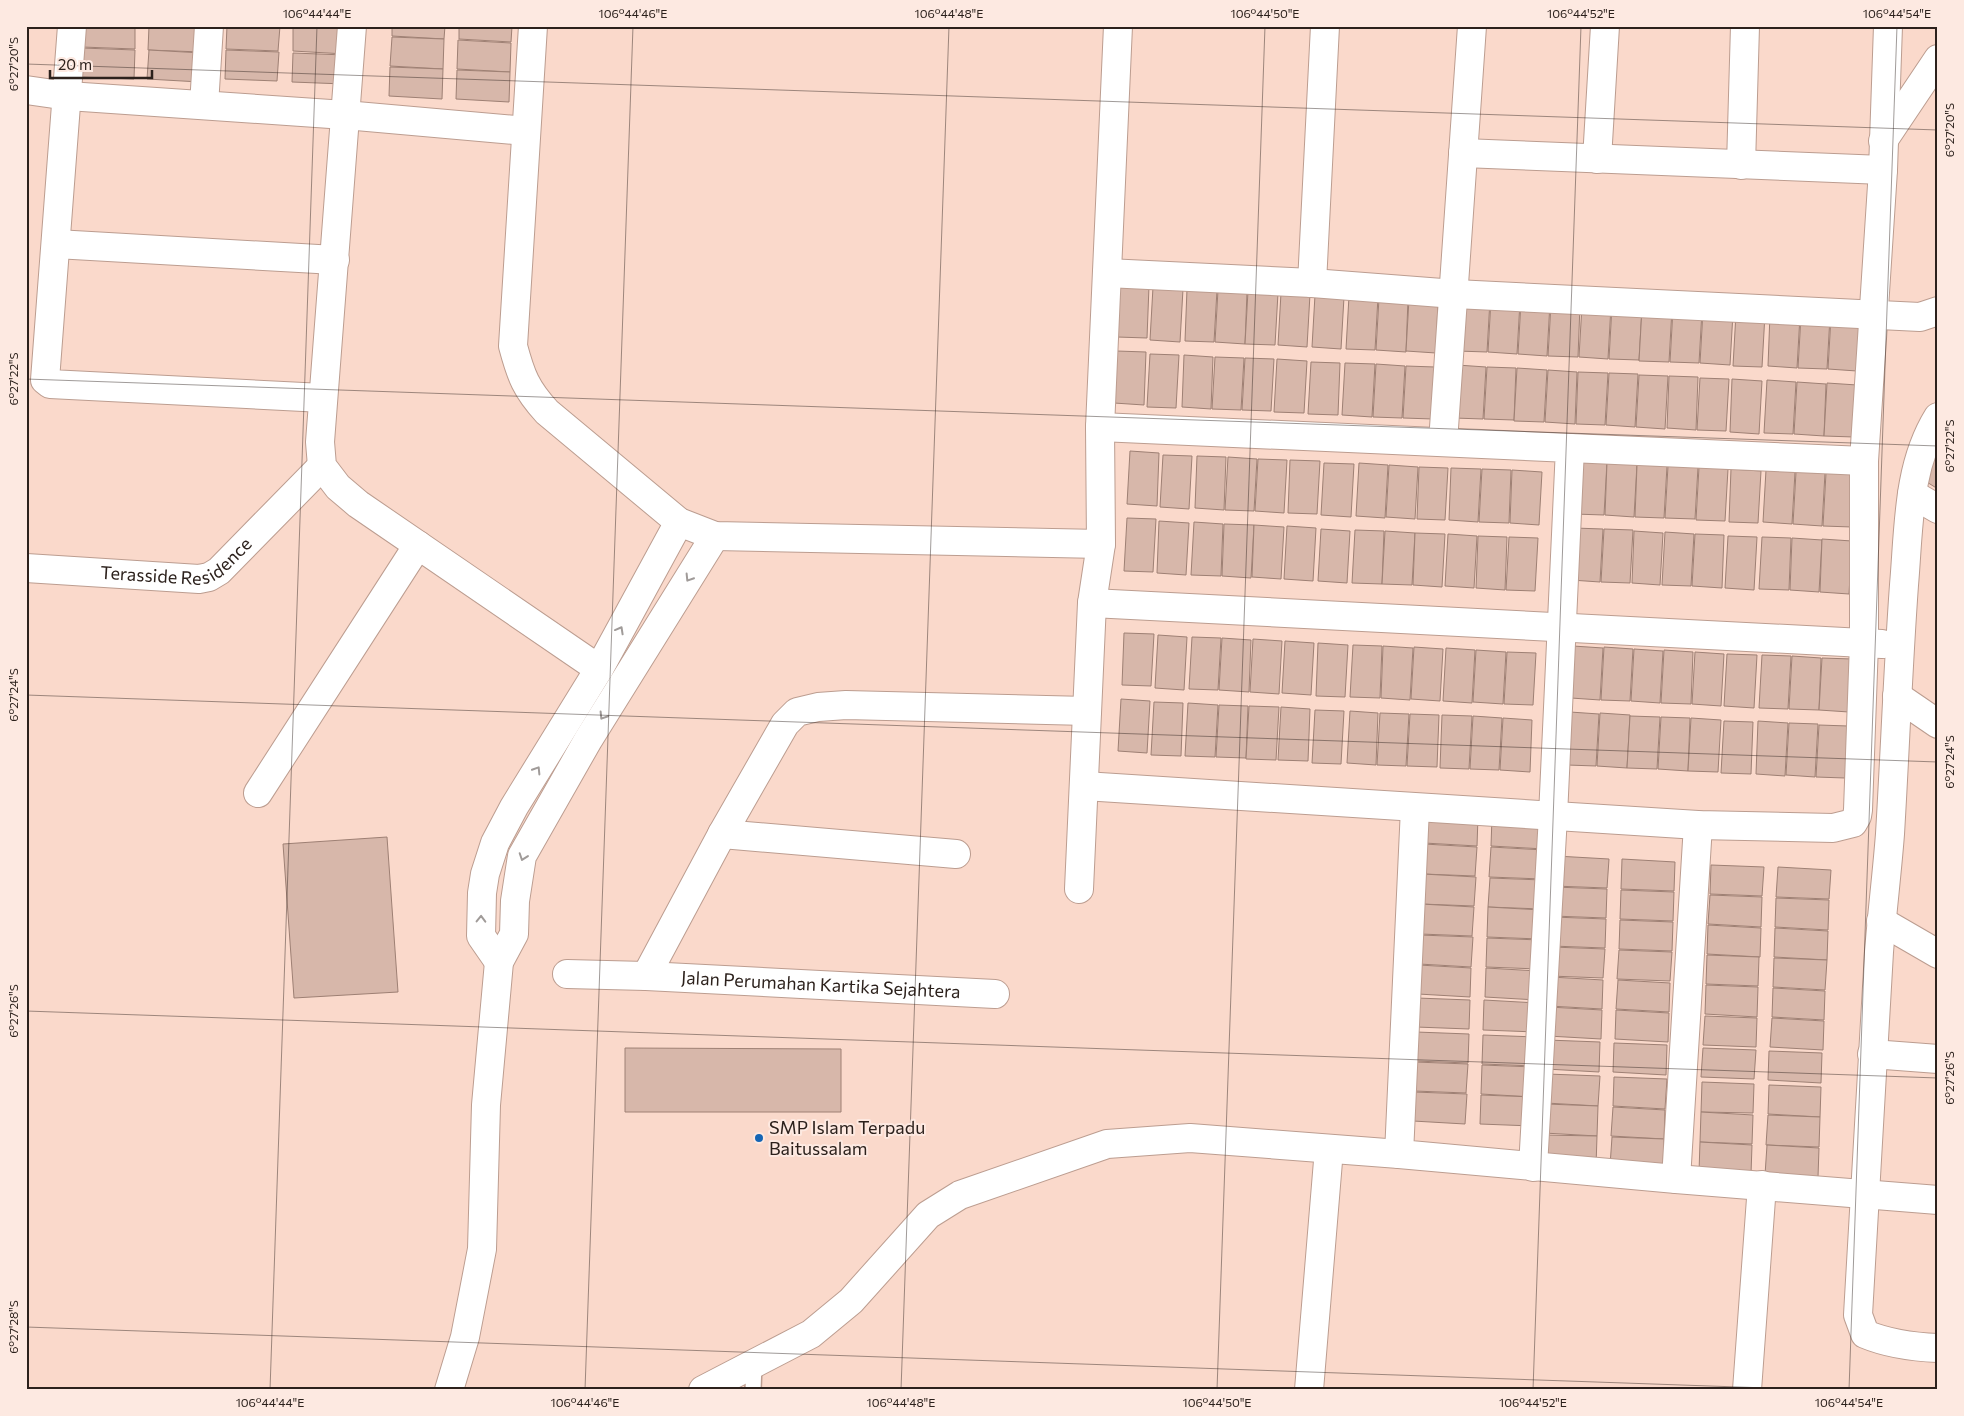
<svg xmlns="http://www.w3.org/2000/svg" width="1964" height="1416" font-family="Commissioner,sans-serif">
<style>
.building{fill:#d7b7aa;stroke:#9e8074}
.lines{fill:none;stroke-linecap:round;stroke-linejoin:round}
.lane-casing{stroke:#bc9d90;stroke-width:18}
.street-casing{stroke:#bc9d90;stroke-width:30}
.lane{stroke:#fff;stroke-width:15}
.street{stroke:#fff;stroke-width:28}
.oneway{stroke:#a09b99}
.ticks{fill:none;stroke:#2c211c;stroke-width:1;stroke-opacity:0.45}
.poi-dot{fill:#1565b4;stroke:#fde9e1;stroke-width:2}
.labels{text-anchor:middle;stroke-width:4;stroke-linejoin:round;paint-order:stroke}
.street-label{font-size:18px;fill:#2c211c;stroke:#fde9e1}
.poi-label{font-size:18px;fill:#2c211c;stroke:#fde9e1;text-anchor:start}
.neatline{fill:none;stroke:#2c211c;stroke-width:2}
.ticks-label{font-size:12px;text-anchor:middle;fill:#2c211c}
</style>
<rect width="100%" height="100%" fill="#fad9cb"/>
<g class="building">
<path d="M82,26H135V49L82,47Z"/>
<path d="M149,26H202L201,52L148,50Z"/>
<path d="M227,26H280L278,51L226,49Z"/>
<path d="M293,26H346L345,54L293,51Z"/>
<path d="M392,26H445L444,39L392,36Z"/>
<path d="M459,26H512L511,42L459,39Z"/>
<path d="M392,37L444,39L443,69L390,66Z"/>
<path d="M458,40L511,43L510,72L457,69Z"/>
<path d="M82,48L135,50L134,79L81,77Z"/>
<path d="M149,50L202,53L200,82L147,79Z"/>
<path d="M226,50L279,52L277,81L225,79Z"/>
<path d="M293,53L345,55L344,84L292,82Z"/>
<path d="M390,67L443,69L442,99L389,96Z"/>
<path d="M457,70L510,72L509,102L456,99Z"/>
<path d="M1120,285L1149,286L1147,338L1117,337Z"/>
<path d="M1153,287L1183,289L1180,342L1150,340Z"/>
<path d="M1187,289L1217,290L1214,342L1185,341Z"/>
<path d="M1218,290L1247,292L1245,344L1215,342Z"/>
<path d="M1248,291L1278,293L1275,345L1245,344Z"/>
<path d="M1281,293L1310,294L1307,347L1278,345Z"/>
<path d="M1315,295L1344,297L1341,349L1312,347Z"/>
<path d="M1349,296L1378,297L1375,350L1346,349Z"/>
<path d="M1379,298L1408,299L1406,352L1376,350Z"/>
<path d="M1409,299L1438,301L1436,353L1406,351Z"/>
<path d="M1460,299L1490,300L1487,352L1457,351Z"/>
<path d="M1491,300L1520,302L1517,354L1488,352Z"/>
<path d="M1521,302L1550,303L1547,356L1518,354Z"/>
<path d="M1551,304L1580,305L1578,357L1548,356Z"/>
<path d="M1582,305L1611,306L1608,359L1579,357Z"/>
<path d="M1612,306L1642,308L1639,360L1609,359Z"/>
<path d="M1642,308L1672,309L1669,362L1639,361Z"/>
<path d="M1673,309L1702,311L1699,363L1670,362Z"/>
<path d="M1703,311L1733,313L1730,365L1700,363Z"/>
<path d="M1736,313L1765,314L1762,367L1733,366Z"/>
<path d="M1770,314L1800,316L1797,368L1768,366Z"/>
<path d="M1801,316L1830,317L1827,369L1798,368Z"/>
<path d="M1831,317L1860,318L1857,371L1828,369Z"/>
<path d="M1117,351L1146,352L1144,405L1114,403Z"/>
<path d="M1150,354L1179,355L1176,408L1147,407Z"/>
<path d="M1184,355L1213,357L1211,409L1182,407Z"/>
<path d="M1215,357L1244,358L1241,410L1212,409Z"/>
<path d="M1245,358L1274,359L1271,411L1242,410Z"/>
<path d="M1277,359L1307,361L1304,413L1274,412Z"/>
<path d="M1311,362L1340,363L1338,415L1308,414Z"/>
<path d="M1345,363L1375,364L1372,417L1342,415Z"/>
<path d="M1376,364L1405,366L1402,418L1373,417Z"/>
<path d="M1457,365L1486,367L1483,419L1454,418Z"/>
<path d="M1406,366L1435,367L1433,419L1403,418Z"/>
<path d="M1487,367L1516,368L1514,420L1484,419Z"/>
<path d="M1517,368L1547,370L1544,422L1514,421Z"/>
<path d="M1548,370L1577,372L1575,424L1545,422Z"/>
<path d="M1578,372L1608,373L1605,425L1576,424Z"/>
<path d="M1609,373L1638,374L1635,427L1606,425Z"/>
<path d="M1639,375L1668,376L1665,429L1636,427Z"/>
<path d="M1669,376L1698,377L1696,430L1667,428Z"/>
<path d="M1700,378L1729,379L1726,431L1697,430Z"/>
<path d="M1732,379L1762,381L1759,434L1730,432Z"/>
<path d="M1767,380L1796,382L1793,434L1764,433Z"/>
<path d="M1797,382L1826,384L1824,436L1794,434Z"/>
<path d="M1827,383L1857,385L1854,437L1824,436Z"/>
<path d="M1130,451L1159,453L1157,506L1127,504Z"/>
<path d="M1932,452L1938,455V489L1917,476Z"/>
<path d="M1163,455L1192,456L1189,509L1160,507Z"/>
<path d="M1197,456L1226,457L1224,510L1195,508Z"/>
<path d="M1228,457L1257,459L1254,511L1225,510Z"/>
<path d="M1258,459L1287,460L1284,513L1255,511Z"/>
<path d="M1290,460L1320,461L1317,514L1288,513Z"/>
<path d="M1577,461L1607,462L1604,515L1574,514Z"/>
<path d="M1607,462L1637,464L1634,517L1605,515Z"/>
<path d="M1324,463L1354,464L1351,517L1321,515Z"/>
<path d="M1359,463L1388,465L1385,518L1356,516Z"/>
<path d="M1389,465L1418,467L1415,519L1386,517Z"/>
<path d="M1637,465L1667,466L1664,518L1635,517Z"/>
<path d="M1668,466L1698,467L1695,519L1665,518Z"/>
<path d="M1419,467L1448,468L1445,520L1417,519Z"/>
<path d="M1699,467L1728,469L1725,521L1696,520Z"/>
<path d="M1451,468L1481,469L1478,522L1449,520Z"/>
<path d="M1482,469L1511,470L1509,523L1479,522Z"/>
<path d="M1731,469L1761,471L1758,523L1729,522Z"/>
<path d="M1512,470L1542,472L1539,525L1510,523Z"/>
<path d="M1766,470L1795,472L1792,524L1763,522Z"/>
<path d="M1796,472L1825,473L1822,526L1793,524Z"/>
<path d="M1826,473L1855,474L1852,527L1823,526Z"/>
<path d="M1127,518L1156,519L1153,572L1124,571Z"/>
<path d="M1159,521L1189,523L1186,575L1157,573Z"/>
<path d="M1194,522L1223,524L1221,576L1191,575Z"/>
<path d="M1224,524L1254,525L1251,578L1222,576Z"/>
<path d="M1254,525L1284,527L1281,579L1252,577Z"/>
<path d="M1287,526L1316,528L1313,581L1284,579Z"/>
<path d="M1574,528L1603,529L1600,582L1571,580Z"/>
<path d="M1321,529L1350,531L1347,583L1318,581Z"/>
<path d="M1604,529L1633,530L1630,583L1601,582Z"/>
<path d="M1355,530L1384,531L1382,584L1352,583Z"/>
<path d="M1385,531L1415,533L1412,585L1382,584Z"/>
<path d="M1634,531L1663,533L1660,585L1632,583Z"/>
<path d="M1665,532L1694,534L1691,586L1662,585Z"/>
<path d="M1415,533L1445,534L1442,587L1413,585Z"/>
<path d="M1448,534L1477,536L1474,588L1445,586Z"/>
<path d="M1695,534L1724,535L1722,588L1692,586Z"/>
<path d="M1478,536L1507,537L1505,590L1476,588Z"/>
<path d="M1728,536L1757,537L1754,590L1725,588Z"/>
<path d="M1509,537L1538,538L1535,591L1506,590Z"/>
<path d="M1762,537L1791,538L1789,590L1759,589Z"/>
<path d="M1792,538L1822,540L1819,592L1790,590Z"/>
<path d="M1822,539L1852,541L1849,594L1820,592Z"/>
<path d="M1124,633L1154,634L1151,686L1122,685Z"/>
<path d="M1158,635L1187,637L1184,690L1155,688Z"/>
<path d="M1192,637L1221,638L1218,690L1189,689Z"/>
<path d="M1222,638L1251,640L1249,692L1219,690Z"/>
<path d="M1253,639L1282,641L1279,694L1250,692Z"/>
<path d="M1285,641L1314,643L1311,695L1282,693Z"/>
<path d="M1318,643L1348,645L1345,697L1316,696Z"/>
<path d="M1353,645L1382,646L1380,698L1350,697Z"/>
<path d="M1383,646L1413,648L1410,700L1381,698Z"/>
<path d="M1573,646L1603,648L1600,700L1571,698Z"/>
<path d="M1414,647L1443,649L1440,701L1411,699Z"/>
<path d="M1604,647L1633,649L1630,701L1601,700Z"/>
<path d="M1446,648L1475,650L1472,703L1443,701Z"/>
<path d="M1634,649L1663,651L1660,703L1631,701Z"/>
<path d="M1476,650L1506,652L1503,704L1473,702Z"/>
<path d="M1664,650L1693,652L1691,704L1661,703Z"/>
<path d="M1507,652L1536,653L1533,705L1504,704Z"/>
<path d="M1695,652L1724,654L1721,706L1692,704Z"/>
<path d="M1727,654L1757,655L1754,708L1724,706Z"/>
<path d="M1762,655L1791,656L1788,709L1759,708Z"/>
<path d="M1792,656L1821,658L1819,710L1789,709Z"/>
<path d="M1822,658L1852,659L1849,712L1819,710Z"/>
<path d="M1121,699L1150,701L1147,753L1118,751Z"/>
<path d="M1154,702L1183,703L1181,756L1151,755Z"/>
<path d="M1188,703L1218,705L1215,757L1185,756Z"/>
<path d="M1219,705L1248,706L1246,758L1216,757Z"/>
<path d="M1249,706L1279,707L1276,760L1246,759Z"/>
<path d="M1281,707L1310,709L1308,761L1278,760Z"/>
<path d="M1315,710L1344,711L1341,764L1312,763Z"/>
<path d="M1350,711L1378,713L1376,765L1347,763Z"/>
<path d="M1570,712L1599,714L1596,766L1567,765Z"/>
<path d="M1380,713L1409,714L1406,766L1377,765Z"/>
<path d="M1600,713L1630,715L1627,768L1597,766Z"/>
<path d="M1410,714L1439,715L1437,767L1407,766Z"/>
<path d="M1442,715L1472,716L1469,769L1440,768Z"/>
<path d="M1473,716L1502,718L1499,770L1470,769Z"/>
<path d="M1630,716L1660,717L1657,769L1627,768Z"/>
<path d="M1661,717L1690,718L1688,771L1658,769Z"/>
<path d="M1503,718L1532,720L1530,772L1500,770Z"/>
<path d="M1691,718L1721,720L1718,772L1688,771Z"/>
<path d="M1724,721L1753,722L1751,774L1721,773Z"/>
<path d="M1758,721L1788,723L1785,776L1756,774Z"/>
<path d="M1789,723L1818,724L1815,777L1786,775Z"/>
<path d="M1819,725L1848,726L1845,778L1816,777Z"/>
<path d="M1426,814L1478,817L1477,846L1424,843Z"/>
<path d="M1492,817L1545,820L1544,849L1491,846Z"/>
<path d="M387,837L398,992L294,998L283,844Z"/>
<path d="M1424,844L1477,847L1475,876L1423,874Z"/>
<path d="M1491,847L1544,850L1542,879L1489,877Z"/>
<path d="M1556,856L1609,859L1607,888L1554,886Z"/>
<path d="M1622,859L1675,862L1674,891L1621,889Z"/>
<path d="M1711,865L1764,867L1762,896L1710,894Z"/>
<path d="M1778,867L1831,870L1829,899L1776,897Z"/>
<path d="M1423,874L1476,877L1474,906L1421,904Z"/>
<path d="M1490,878L1542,880L1541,909L1488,907Z"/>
<path d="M1554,887L1607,889L1606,918L1553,916Z"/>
<path d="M1621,890L1674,892L1673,921L1620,919Z"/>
<path d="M1710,895L1762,897L1761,927L1708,924Z"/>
<path d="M1776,898L1829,900L1828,930L1775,927Z"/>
<path d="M1421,904L1474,907L1472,936L1420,934Z"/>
<path d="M1488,907L1541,910L1539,939L1487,937Z"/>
<path d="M1553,917L1606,919L1605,948L1552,946Z"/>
<path d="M1620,920L1673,922L1672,951L1619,949Z"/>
<path d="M1708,925L1761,928L1760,957L1707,954Z"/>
<path d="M1775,928L1828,931L1827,960L1774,957Z"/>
<path d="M1420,935L1473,937L1471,967L1419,964Z"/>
<path d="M1487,938L1540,940L1538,969L1486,967Z"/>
<path d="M1552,947L1605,949L1603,978L1550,976Z"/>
<path d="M1619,950L1672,952L1670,981L1617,979Z"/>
<path d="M1707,955L1759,957L1758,986L1706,984Z"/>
<path d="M1774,958L1827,960L1825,990L1773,987Z"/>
<path d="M1419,965L1471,968L1470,997L1418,994Z"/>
<path d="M1486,968L1538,971L1537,1000L1485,997Z"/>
<path d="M1551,977L1603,980L1602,1009L1549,1006Z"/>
<path d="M1618,980L1670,983L1669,1012L1616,1009Z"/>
<path d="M1706,985L1758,987L1757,1017L1705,1014Z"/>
<path d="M1773,988L1825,991L1824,1020L1772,1017Z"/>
<path d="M1417,998L1470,1000L1469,1029L1416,1027Z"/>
<path d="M1484,1000L1537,1003L1536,1032L1483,1030Z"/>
<path d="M1549,1007L1602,1010L1601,1039L1548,1036Z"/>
<path d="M1616,1010L1669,1013L1668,1042L1615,1039Z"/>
<path d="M1705,1016L1757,1018L1756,1047L1703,1045Z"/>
<path d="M1772,1018L1824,1021L1823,1050L1770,1047Z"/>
<path d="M1416,1032L1469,1034L1468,1063L1415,1061Z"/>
<path d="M1483,1035L1536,1037L1534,1066L1482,1064Z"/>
<path d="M1547,1040L1600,1042L1599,1072L1546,1069Z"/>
<path d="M1614,1043L1667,1045L1666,1075L1613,1072Z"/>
<path d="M625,1048L841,1049V1112H625Z"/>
<path d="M1703,1048L1756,1050L1754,1079L1701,1077Z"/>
<path d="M1769,1051L1822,1053L1821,1083L1768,1080Z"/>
<path d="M1415,1062L1468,1064L1466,1093L1414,1091Z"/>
<path d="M1482,1065L1534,1067L1533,1097L1481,1094Z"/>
<path d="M1547,1074L1600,1076L1598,1106L1546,1103Z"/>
<path d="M1614,1077L1667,1079L1665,1109L1613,1106Z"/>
<path d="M1702,1082L1754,1084L1753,1113L1701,1112Z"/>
<path d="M1769,1085L1821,1087L1820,1117L1768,1114Z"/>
<path d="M1414,1092L1467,1094L1465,1124L1413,1121Z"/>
<path d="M1481,1095L1533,1097L1532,1126L1480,1124Z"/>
<path d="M1546,1104L1598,1106L1597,1136L1544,1133Z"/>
<path d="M1613,1107L1665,1110L1664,1139L1611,1136Z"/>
<path d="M1701,1112L1753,1115L1752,1144L1700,1142Z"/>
<path d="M1768,1115L1820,1117L1819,1147L1766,1145Z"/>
<path d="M1545,1135L1597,1136L1596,1166L1543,1163Z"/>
<path d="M1612,1137L1664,1139L1663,1169L1610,1166Z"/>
<path d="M1700,1142L1752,1145L1751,1174L1699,1172Z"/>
<path d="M1767,1145L1819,1148L1818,1177L1765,1175Z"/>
</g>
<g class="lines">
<g class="lane-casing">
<path id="lane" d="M753,1390L754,1364"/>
</g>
<g class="street-casing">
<g id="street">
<path d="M72,26L45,380L50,384L323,398"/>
<path d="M352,26L320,442L322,466L338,487L358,504L599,669"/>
<path d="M533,26L513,346C521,376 526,389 547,412L679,522L715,536L1101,544"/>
<path d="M26,90L68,96L345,115L526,131"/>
<path d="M204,105L209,26"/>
<path d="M1883,141L1938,59"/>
<path d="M1463,153L1883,170"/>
<path d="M1597,159L1605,26"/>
<path d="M1741,165L1745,26"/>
<path d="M56,244L335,260"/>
<path d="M1107,273L1312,283L1455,294L1920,317L1938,311"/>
<path d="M1312,283L1325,26"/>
<path d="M1938,417C1907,467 1909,528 1904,585C1898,668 1895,751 1890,834C1887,873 1882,913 1879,952C1871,1073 1864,1194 1858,1315L1865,1334C1889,1344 1912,1347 1938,1348"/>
<path d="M1100,427L1570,448L1553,816L1533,1167"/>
<path d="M1443,442L1472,26"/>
<path d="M1570,448L1864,461"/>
<path d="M1912,494L1938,509"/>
<path id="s1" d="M26,568L199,579L209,577L219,571L322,466"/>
<path d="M1092,603L1882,644"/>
<path d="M1897,696L1938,724"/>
<path d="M1084,786L1698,825L1833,828L1853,823L1857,816L1858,810L1864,643V461L1883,170L1888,26"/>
<path d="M258,793L418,545"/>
<path d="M1415,808L1399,1154L1676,1179L1938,1200"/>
<path d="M722,834L956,854"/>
<path d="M1079,889L1092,603L1101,544L1100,427L1118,26"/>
<path d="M1881,921L1938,954"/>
<path d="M499,962L481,936L482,893L485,874L495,843L514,807L599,669L679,522"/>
<path id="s2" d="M567,974L646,976L995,994"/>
<path d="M646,976L722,834L785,724L797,712L818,707L846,705L1087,711"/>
<path d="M1872,1054L1938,1059"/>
<path d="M1676,1179L1698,825"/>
<path d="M449,1390L465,1337L482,1249L486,1105L499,962L514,934L515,901L522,856L588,740L715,536"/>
<path d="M703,1390L811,1334L851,1301L928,1215L960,1195L1107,1144L1190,1138L1399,1154"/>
<path d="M1309,1390L1329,1149"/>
<path d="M1747,1390L1762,1185"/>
</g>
</g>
<use href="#lane" class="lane"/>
<use href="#street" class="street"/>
</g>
<defs><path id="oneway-chevron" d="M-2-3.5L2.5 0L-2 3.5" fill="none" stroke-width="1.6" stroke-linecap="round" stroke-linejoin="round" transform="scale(1.25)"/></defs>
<g class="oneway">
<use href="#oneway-chevron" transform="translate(689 578) rotate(122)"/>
<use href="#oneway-chevron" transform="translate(620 630) rotate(-61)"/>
<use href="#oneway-chevron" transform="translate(603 716) rotate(122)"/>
<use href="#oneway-chevron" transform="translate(537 770) rotate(-58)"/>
<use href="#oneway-chevron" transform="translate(523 857) rotate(109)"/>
<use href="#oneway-chevron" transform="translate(481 919) rotate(-89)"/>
</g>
<path class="ticks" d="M26,64L1938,130M26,379L1938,446M26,695L1938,762M26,1011L1938,1078M26,1327L1824,1390M270,1390L317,26M585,1390L633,26M901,1390L949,26M1217,1390L1265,26M1533,1390L1581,26M1849,1390L1897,26"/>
<circle class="poi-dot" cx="759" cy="1138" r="5"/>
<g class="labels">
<g class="street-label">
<text dy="6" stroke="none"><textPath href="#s1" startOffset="156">Terasside Residence</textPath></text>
<text dy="6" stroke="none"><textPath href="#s2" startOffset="254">Jalan Perumahan Kartika Sejahtera</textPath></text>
</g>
<g class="poi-label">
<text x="769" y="1134">SMP Islam Terpadu<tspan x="769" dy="21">Baitussalam</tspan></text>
</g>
</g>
<rect width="1964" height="1416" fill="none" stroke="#fde9e1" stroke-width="55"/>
<path d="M50 70v8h102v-8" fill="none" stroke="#2c211c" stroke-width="2.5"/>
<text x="58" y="70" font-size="15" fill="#2c211c" stroke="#fde9e1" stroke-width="4" paint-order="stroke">20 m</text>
<rect x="28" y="28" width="1908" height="1360" class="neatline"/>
<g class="ticks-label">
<text x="317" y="18">106°44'44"E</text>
<text x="633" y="18">106°44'46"E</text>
<text x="949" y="18">106°44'48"E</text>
<text x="1265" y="18">106°44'50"E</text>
<text x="1581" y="18">106°44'52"E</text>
<text x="1897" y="18">106°44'54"E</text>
<text transform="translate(14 64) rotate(-90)" y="4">6°27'20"S</text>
<text transform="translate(1950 130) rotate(-90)" y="4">6°27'20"S</text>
<text transform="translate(14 379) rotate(-90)" y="4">6°27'22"S</text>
<text transform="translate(1950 446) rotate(-90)" y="4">6°27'22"S</text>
<text transform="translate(14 695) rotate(-90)" y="4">6°27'24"S</text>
<text transform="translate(1950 762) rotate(-90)" y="4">6°27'24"S</text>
<text transform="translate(14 1011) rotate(-90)" y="4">6°27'26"S</text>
<text transform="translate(1950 1078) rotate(-90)" y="4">6°27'26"S</text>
<text transform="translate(14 1327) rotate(-90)" y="4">6°27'28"S</text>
<text x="270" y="1407">106°44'44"E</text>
<text x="585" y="1407">106°44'46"E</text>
<text x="901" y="1407">106°44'48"E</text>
<text x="1217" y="1407">106°44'50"E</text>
<text x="1533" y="1407">106°44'52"E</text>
<text x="1849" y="1407">106°44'54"E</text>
</g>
</svg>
